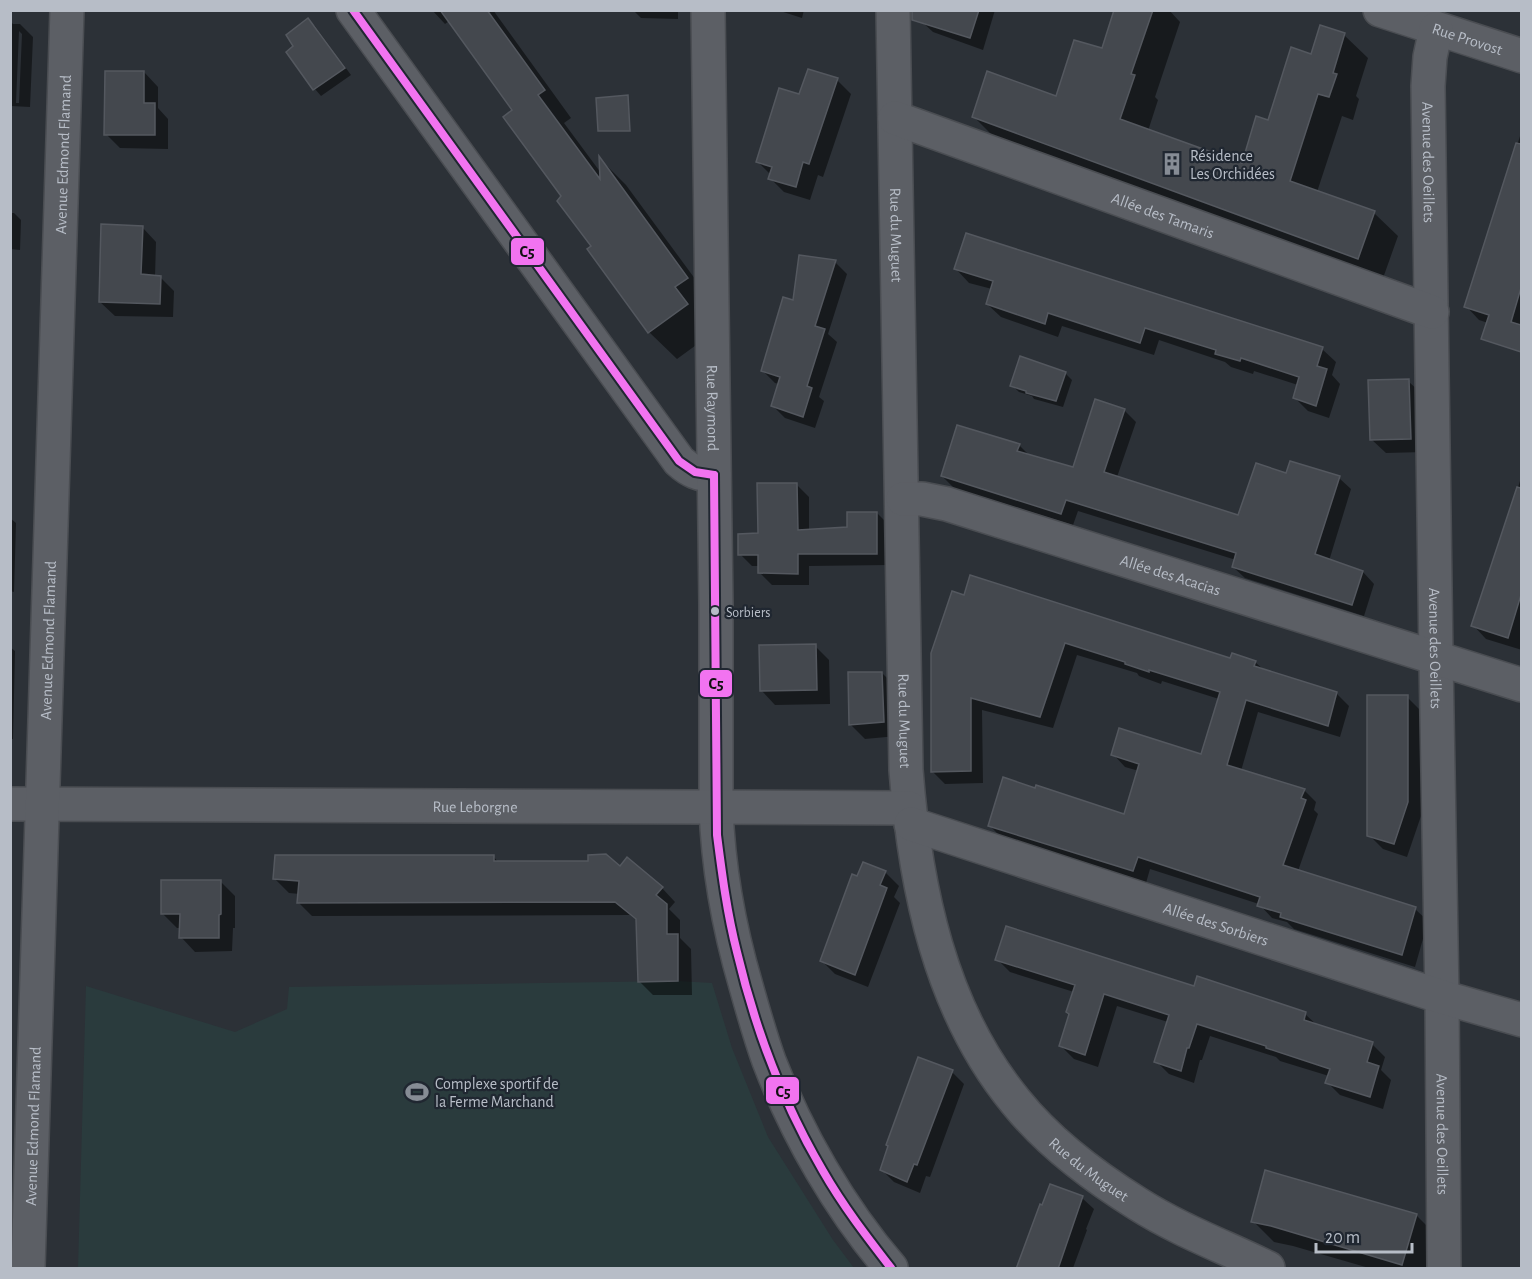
<svg xmlns="http://www.w3.org/2000/svg" width="1532" height="1279" font-family="'Alegreya Sans',sans-serif">
<style>
.green{fill:#2a3b3d}
.shadow{fill:#0007;fill-rule:evenodd}
.building{fill:#44484e;stroke:#54585f;stroke-width:1.5}
.lines{fill:none;stroke-linecap:round;stroke-linejoin:round}
.minor-casing{stroke:#4a4d52;stroke-width:36}
.minor{stroke:#5c5f65;stroke-width:33}
.bus-1-casing{stroke:#202731;stroke-width:12}
.bus-1{stroke:#f273f0;stroke-width:8}
.bus-dot{fill:#b7bdc7;stroke:#202731;stroke-width:2}
.labels{text-anchor:middle;stroke-width:4.5;stroke-linejoin:round;paint-order:stroke}
.bus-label{font-size:14px;fill:#b7bdc7;stroke:#202731;text-anchor:start}
.street-label{font-size:16px;fill:#b7bdc7;stroke:#202731}
.poi-label{font-size:16px;fill:#b7bdc7;stroke:#202731;text-anchor:start}
.line-badge{stroke:#202731;stroke-width:2}
.pale-badge-label{font-size:16px;text-anchor:middle;font-weight:bold;fill:#111}
</style>
<rect width="100%" height="100%" fill="#2c3137"/>
<path class="green" d="M678,981L712,983L732,1048L768,1137L833,1240L854,1268H78L86,986L235,1032L287,1009L289,987Z"/>
<g class="shadow">
<path d="M432,10H493L571,118L564,123L601,173V160L626,185L715,306L714,332L677,359L649,332L593,247L514,111L449,21L445,24Z"/>
<path d="M633,10H678V19L641,18Z"/>
<path d="M777,10H804L802,18Z"/>
<path d="M923,10H995L983,50L933,32L920,20Z"/>
<path d="M1116,10H1169L1180,22L1155,97L1158,100L1148,131L1243,165L1269,122L1344,35L1368,58L1356,96L1359,99L1353,120L1342,116L1317,192L1374,213L1398,236L1382,281L997,140L973,116L1057,98L1103,50Z"/>
<path d="M308,20L315,26L351,75L321,96L315,89L288,52L295,46Z"/>
<path d="M10,21L13,24H20L33,37L30,107L11,106L10,114ZM19,31L22,34L19,103H16Z"/>
<path d="M144,72L158,87V108L168,119V149L120,148L106,134Z"/>
<path d="M837,80L851,94L823,177L818,175L810,200L784,192L770,178L771,175L758,162L800,96Z"/>
<path d="M1522,130V334L1479,320L1466,306Z"/>
<path d="M10,213H14L21,220L20,250L10,249Z"/>
<path d="M142,227L156,242L155,277H160L174,291L173,317L115,316L100,302Z"/>
<path d="M835,262L847,274L828,334L837,342L819,397L824,401L815,428L785,418L773,406L779,384L775,383L763,371Z"/>
<path d="M956,269L1322,349L1336,362L1332,375L1340,384L1329,418L1308,411L1294,397L1298,385L1254,371L1253,374L1231,367L1225,362L1159,340L1154,355L1062,326L1058,337L1001,317L987,304L992,289L969,283Z"/>
<path d="M1065,373L1072,380L1063,407L1034,399L1032,396L1019,392L1012,385Z"/>
<path d="M1408,381L1423,395L1424,452L1386,453L1371,439Z"/>
<path d="M1124,410L1136,422L1117,477L1239,517L1287,475L1339,478L1351,489L1329,561L1363,572L1374,584L1364,616L1245,578L1233,567L1236,560L1078,511L1073,525L954,488L942,476L1019,445L1030,456L1074,469Z"/>
<path d="M1522,475V650L1486,639L1473,625Z"/>
<path d="M797,485L809,497V531L849,528L877,513L889,525V565L809,566V585H772L760,573V566H752L740,554L759,534Z"/>
<path d="M10,518L16,523L14,592L10,591Z"/>
<path d="M953,593L1231,660L1255,662L1264,670L1337,694L1349,706L1340,737L1258,712L1241,771L1304,790L1316,802L1314,810L1318,814L1298,871L1415,909L1428,921L1415,967L1294,929L1287,922L1272,918L1259,904L1150,869L1146,883L1002,838L989,825L1125,815L1139,771L1125,767L1113,754L1202,756L1219,699L1162,681L1161,684L1139,676L1137,673L1077,655L1053,728L982,710L983,783L945,784L932,771Z"/>
<path d="M815,646L829,660L830,704L775,705L761,690Z"/>
<path d="M10,647L15,651L13,739H10Z"/>
<path d="M882,673L896,687L897,736L865,739L851,725Z"/>
<path d="M1407,697L1421,711V816L1407,857L1383,849L1369,835Z"/>
<path d="M493,856L499,863L620,868L662,888L675,902L669,909L680,920V938L691,949L692,995H653L639,981L638,921L630,915L312,916L299,903L300,894L289,893L275,879Z"/>
<path d="M885,872L899,886L894,897L900,903L868,987L835,974L822,961L858,878Z"/>
<path d="M221,882L235,896V928H233L232,951L195,952L181,937V928H177L163,914Z"/>
<path d="M997,959L1195,988L1305,1014L1318,1026L1372,1044L1385,1057L1381,1070L1391,1080L1383,1109L1340,1095L1327,1082L1329,1076L1280,1061L1276,1057L1210,1036L1202,1060H1200L1194,1083L1169,1074L1156,1061L1168,1022L1117,1006L1098,1067L1074,1059L1061,1046L1071,1015L1074,992L1010,972Z"/>
<path d="M952,1072L964,1084L930,1177L926,1176L920,1193L894,1182L882,1170Z"/>
<path d="M1082,1198L1094,1209L1086,1229L1087,1230L1073,1268H1018Z"/>
<path d="M1416,1215L1437,1236L1428,1268H1369L1293,1246L1274,1242L1253,1221Z"/>
</g>
<g class="building">
<path d="M440,10H487L545,90L538,95L600,179L599,156L688,278L675,287L688,304L648,333L587,249L591,246L557,201L561,196L503,117L512,110Z"/>
<path d="M912,10H979L970,38L912,20Z"/>
<path d="M1114,10H1153L1131,74L1135,75L1120,119L1242,163L1256,116L1268,120L1291,47L1311,54L1320,25L1345,33L1333,73L1337,74L1329,97L1318,94L1290,181L1375,211L1358,259L972,117L987,71L1056,96L1074,40L1102,48Z"/>
<path d="M308,18L345,68L313,90L286,52L293,46L286,35Z"/>
<path d="M808,69L838,78L809,164L803,162L796,187L768,179L772,167L756,162L779,88L799,94Z"/>
<path d="M105,71H144V103H155V135H104Z"/>
<path d="M628,95L630,131H598L596,98Z"/>
<path d="M1516,143L1521,144V288L1511,322L1521,325V352L1481,339L1489,315L1464,307Z"/>
<path d="M101,224L143,226L141,274L161,276L160,304L99,302Z"/>
<path d="M966,233L1323,347L1317,366L1327,369L1316,406L1293,398L1299,377L1241,358L1240,361L1215,354L1216,350L1145,328L1140,343L1048,313L1045,324L986,304L993,281L954,269Z"/>
<path d="M799,255L836,260L815,326L825,329L807,386L812,388L803,417L771,406L780,377L761,371L783,297L793,300Z"/>
<path d="M1020,356L1066,372L1056,401L1026,393V391L1010,386Z"/>
<path d="M1409,379L1411,439L1370,440L1368,380Z"/>
<path d="M1095,399L1125,409L1104,472L1238,515L1256,463L1286,473L1290,461L1340,476L1315,554L1363,571L1352,605L1232,567L1236,553L1066,500L1061,514L941,476L957,425L1020,444L1017,451L1073,467Z"/>
<path d="M757,483H797L798,530L847,527V512H877V554H798V574L758,573V555H738V534L758,533Z"/>
<path d="M1517,487L1521,488V595L1508,638L1471,626Z"/>
<path d="M970,575L1230,658L1232,653L1256,661L1254,666L1337,692L1328,726L1246,700L1227,765L1305,789L1301,798L1306,800L1283,865L1416,907L1402,955L1280,917L1281,913L1257,906L1260,897L1138,857L1133,871L988,826L1003,777L1035,788L1036,785L1124,814L1139,764L1111,755L1119,728L1201,754L1220,692L1149,670V672L1125,664V662L1065,643L1040,717L971,698V771L931,772V653L952,591L964,595Z"/>
<path d="M816,644L817,690L760,691L759,645Z"/>
<path d="M848,672H882L884,722L849,725Z"/>
<path d="M1367,695H1408V802L1394,844L1367,836Z"/>
<path d="M606,854L620,866L627,857L663,887L656,895L667,904V934H678V981L638,982L636,919L615,902L297,903L299,881L273,879L275,855H494V861H588V855Z"/>
<path d="M863,862L886,871L880,885L887,888L855,975L820,961L852,874L857,876Z"/>
<path d="M161,880H221V914L219,915V938H179L180,914H161Z"/>
<path d="M1006,926L1194,986L1197,976L1306,1012L1304,1020L1373,1042L1367,1062L1379,1066L1370,1097L1325,1083L1330,1069L1266,1048V1046L1197,1024L1189,1048H1187L1181,1071L1154,1062L1169,1015L1104,994L1085,1055L1059,1046L1069,1014L1066,1012L1075,985L995,960Z"/>
<path d="M918,1057L953,1070L917,1165L914,1164L907,1182L880,1170L888,1146L886,1145Z"/>
<path d="M1265,1170L1417,1214L1402,1265L1271,1226L1251,1222Z"/>
<path d="M1050,1184L1083,1196L1058,1269H1016L1040,1204L1042,1205Z"/>
</g>
<g class="lines">
<g class="minor-casing">
<g id="minor">
<path d="M353,10L679,461C690,471 699,475 714,475"/>
<path id="s1" d="M708,10L716,605V807C718,868 729,928 746,986C753,1011 760,1036 769,1061C797,1134 840,1209 891,1268"/>
<path id="s2" d="M893,10L906,770C915,887 940,1010 1016,1102C1049,1143 1093,1176 1138,1204C1179,1230 1225,1247 1268,1268"/>
<path id="s3" d="M1380,10L1522,56"/>
<path id="s4" d="M1436,29L1430,57L1428,86L1436,659L1442,997L1444,1268"/>
<path id="s5" d="M895,118L1432,312"/>
<path id="s6" d="M903,499H922L947,504L1522,685"/>
<path id="s7" d="M10,804L909,808"/>
<path id="s8" d="M911,824L1442,997L1522,1020"/>
<path id="s9" d="M28,1268L67,10"/>
</g>
</g>
<use href="#minor" class="minor"/>
<g class="bus-1-casing">
<g id="bus-1">
<path d="M353,10L679,461L695,472L714,475"/>
<path d="M714,475L717,835C722,874 727,913 737,952C755,1028 783,1103 823,1171C843,1206 867,1237 891,1268"/>
</g>
</g>
<use href="#bus-1" class="bus-1"/>
</g>
<defs>
<g id="building-bare" transform="scale(1.8)"><path d="M-4-6H4V6H1V3H-1V6H-4ZM-2.5-4.3h1.7v1.8h-1.7ZM.8-4.3h1.7v1.8H.8ZM-2.5-1h1.7V.8h-1.7ZM.8-1h1.7V.8H.8Z" fill="#868c95" stroke="#202731" stroke-width="2.5" paint-order="stroke"/></g>
<g id="stadium-bare" transform="scale(1.8)"><path d="M0-5a6.5 5 0 1 0 0 10a6.5 5 0 1 0 0-10ZM-3.5-1.8h7v3.6h-7Z" fill="#868c95" stroke="#202731" stroke-width="2.5" paint-order="stroke"/></g>
</defs>
<g fill-rule="evenodd">
<use href="#building-bare" x="1172" y="164"/>
<use href="#stadium-bare" x="417" y="1092"/>
</g>
<circle class="bus-dot" cx="715" cy="611" r="5"/>
<g class="labels">
<g class="bus-label">
<text x="726" y="617">Sorbiers</text>
</g>
<g class="street-label">
<text dy="6" stroke="none"><textPath href="#s3" startOffset="92">Rue Provost</textPath></text>
<text dy="6" stroke="none"><textPath href="#s9" startOffset="1114">Avenue Edmond Flamand</textPath></text>
<text dy="6" stroke="none"><textPath href="#s4" startOffset="134">Avenue des Oeillets</textPath></text>
<text dy="6" stroke="none"><textPath href="#s5" startOffset="285">Allée des Tamaris</textPath></text>
<text dy="6" stroke="none"><textPath href="#s2" startOffset="225">Rue du Muguet</textPath></text>
<text dy="6" stroke="none"><textPath href="#s1" startOffset="398">Rue Raymond</textPath></text>
<text dy="6" stroke="none"><textPath href="#s6" startOffset="279">Allée des Acacias</textPath></text>
<text dy="6" stroke="none"><textPath href="#s9" startOffset="628">Avenue Edmond Flamand</textPath></text>
<text dy="6" stroke="none"><textPath href="#s4" startOffset="620">Avenue des Oeillets</textPath></text>
<text dy="6" stroke="none"><textPath href="#s2" startOffset="711">Rue du Muguet</textPath></text>
<text dy="6" stroke="none"><textPath href="#s7" startOffset="465">Rue Leborgne</textPath></text>
<text dy="6" stroke="none"><textPath href="#s8" startOffset="321">Allée des Sorbiers</textPath></text>
<text dy="6" stroke="none"><textPath href="#s9" startOffset="142">Avenue Edmond Flamand</textPath></text>
<text dy="6" stroke="none"><textPath href="#s4" startOffset="1106">Avenue des Oeillets</textPath></text>
<text dy="6" stroke="none"><textPath href="#s2" startOffset="1215">Rue du Muguet</textPath></text>
</g>
<g class="poi-label">
<text x="1190" y="161">Résidence<tspan x="1190" dy="18">Les Orchidées</tspan></text>
<text x="435" y="1089">Complexe sportif de<tspan x="435" dy="18">la Ferme Marchand</tspan></text>
</g>
</g>
<g class="line-badge">
<rect x="510" y="237" width="35" height="29" rx="6" fill="#f273f0"/>
<rect x="699" y="669" width="34" height="29" rx="6" fill="#f273f0"/>
<rect x="765" y="1076" width="35" height="29" rx="6" fill="#f273f0"/>
</g>
<g class="pale-badge-label">
<text x="527" y="257">C5</text>
<text x="716" y="689">C5</text>
<text x="783" y="1097">C5</text>
</g>
<rect width="1532" height="1279" fill="none" stroke="#b7bdc7" stroke-width="24"/>
<path d="M1316 1243v9h96v-9" fill="none" stroke="#b7bdc7" stroke-width="3"/>
<text x="1325" y="1243" font-size="18" fill="#b7bdc7" stroke="#202731" stroke-width="4.5" paint-order="stroke">20 m</text>
</svg>
